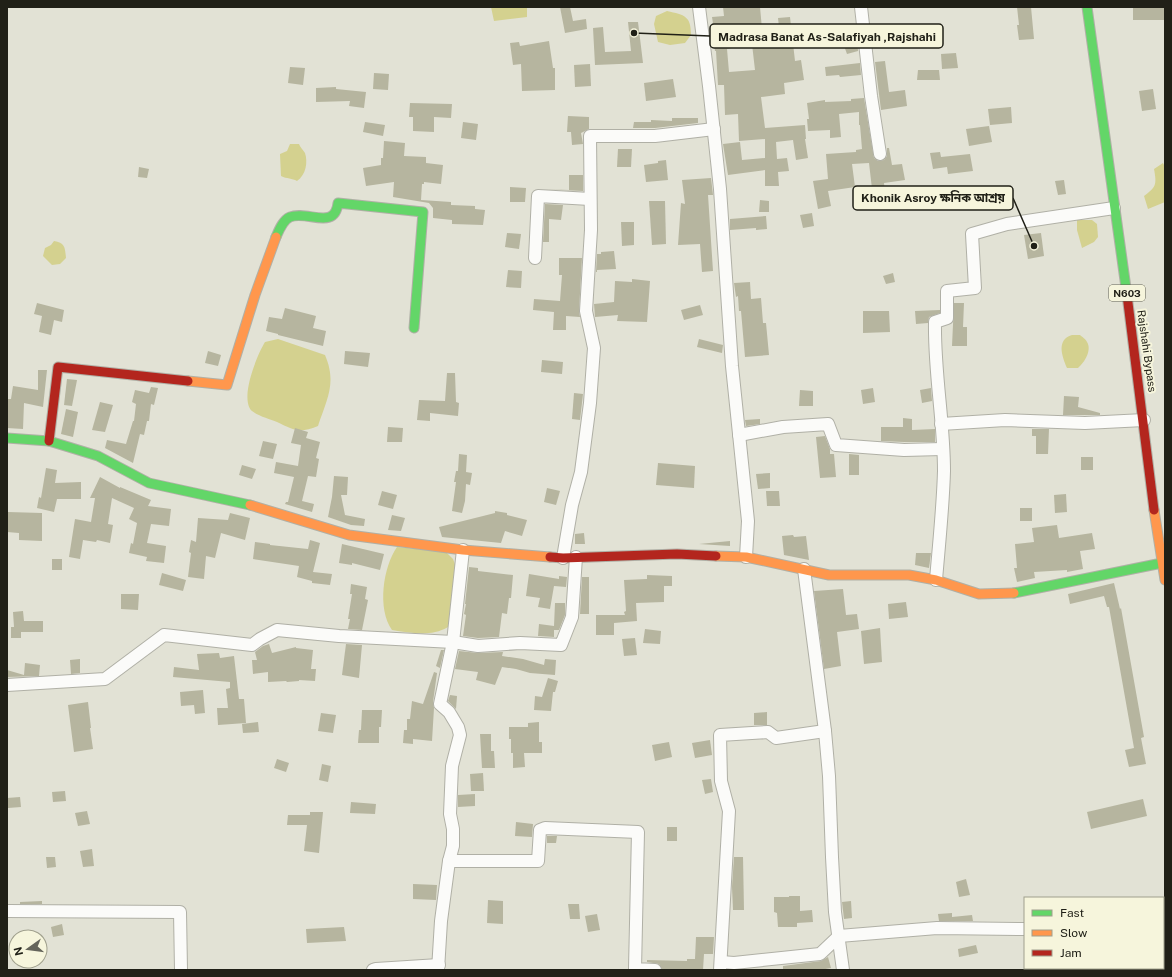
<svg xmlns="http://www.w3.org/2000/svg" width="1172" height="977" font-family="'Public Sans','Noto Sans Bengali',sans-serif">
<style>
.water{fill:#d4d18f}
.building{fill:#b6b59f;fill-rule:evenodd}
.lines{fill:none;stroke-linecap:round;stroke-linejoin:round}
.street-casing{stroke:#b0b0a6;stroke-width:14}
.fast-casing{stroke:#b0b0a6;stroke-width:11}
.slow-casing{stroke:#b0b0a6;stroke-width:11}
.jam-casing{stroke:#b0b0a6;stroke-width:11}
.street{stroke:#fbfbf9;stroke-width:12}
.fast{stroke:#63d668;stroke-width:9}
.slow{stroke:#ff974d;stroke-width:9}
.jam{stroke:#b3261e;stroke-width:9}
.labels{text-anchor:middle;stroke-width:4;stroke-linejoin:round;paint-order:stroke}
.shield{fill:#f6f5dc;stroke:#606052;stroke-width:1}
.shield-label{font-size:10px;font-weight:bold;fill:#202017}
.street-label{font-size:11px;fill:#202017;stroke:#f6f5dc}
.leader{fill:none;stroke:#202017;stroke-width:1.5}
.callout-dot{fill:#202017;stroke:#f6f5dc;stroke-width:1.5}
.callout{fill:#f6f5dc;stroke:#202017;stroke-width:1.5}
.callout-label{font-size:12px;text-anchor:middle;font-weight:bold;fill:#202017}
</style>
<rect width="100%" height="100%" fill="#e2e2d5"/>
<g class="water">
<path d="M491,7H527V17L494,21Z"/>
<path d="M667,11C685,15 691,16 691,35L685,43L670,45L658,42L654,24L656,16Z"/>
<path d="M290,144H299C300,147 303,150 305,153C308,162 306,175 297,181C292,178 287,179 281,176L280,154L287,151Z"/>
<path d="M1163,163L1165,167V202L1148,209L1144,196C1156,187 1157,185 1154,169Z"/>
<path d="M1077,220H1092L1097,224L1098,237L1094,242L1082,248L1077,230Z"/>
<path d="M54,241C65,243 65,247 66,258L60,264L52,265L43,256L45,248L51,245Z"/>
<path d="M1072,335H1080C1082,337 1086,339 1087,342C1092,350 1085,362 1078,368H1067C1062,356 1056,340 1072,335Z"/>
<path d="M278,339L325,355C337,383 327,399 318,426C299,434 294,430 277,422C270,419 258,416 252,411C239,399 257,355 265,342Z"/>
<path d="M397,547L446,552L453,559L456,567L452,613L448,627C431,637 411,633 392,630C377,609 383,567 397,547Z"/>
</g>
<g class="building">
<path d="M560,7H570L573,21L586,19L587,29L565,33Z"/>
<path d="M723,7H760L762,29L779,27L778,18L790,17L795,61L801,60L804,80L784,83L785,94L761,97L765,128L805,125L806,139H805L808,158L796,160L793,140L776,142L777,159L787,158L789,171L778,172L779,186H765V170L728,175L723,144L740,142L742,160L765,158V139L739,141L738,114L725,115L724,85H718L716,51H715L713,36H715L712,17L724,16ZM752,44L755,70L729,72L727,49L732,48V47Z"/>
<path d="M1017,7H1031L1034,39L1019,40L1017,25H1019Z"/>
<rect x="1133" y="7" width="32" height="13"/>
<path d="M628,22H638L643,63L595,65L593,28L603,27L605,52L631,51Z"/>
<path d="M857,35L858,51L847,54L842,40Z"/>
<path d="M549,41L553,68H555V90L522,91L521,64L513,65L510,43L519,42L520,46Z"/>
<path d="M956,53L958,68L942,69L941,54Z"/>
<path d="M885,61L889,92L905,90L907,106L881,110L875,62Z"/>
<path d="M860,63L861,75L840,77L839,75L826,76L825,67Z"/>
<path d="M590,64L591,86L575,87L574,65Z"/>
<path d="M290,67L305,68L303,85L288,83Z"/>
<path d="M918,70H939L940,80H917Z"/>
<path d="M374,73L389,74L388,90L373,89Z"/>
<path d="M673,79L676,97L646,101L644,83Z"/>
<path d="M336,87V89L366,92L364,108L349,106L350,101L316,102V88Z"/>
<path d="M1153,89L1156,109L1142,111L1139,91Z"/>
<path d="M864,98L874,158L878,161L884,160L887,156V148H889L892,165L902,164L905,180L884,183L886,205L874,206L869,163L852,164L855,187L828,191L831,206L818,209L813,181L828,179L826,154L856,152V150L862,149L860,125H859V112L839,114L841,137L830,138V130L808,131L807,119H809L807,103L825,100V102L851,101V99Z"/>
<path d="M410,103L452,104L451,118L434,117V132L413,131V117H409Z"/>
<path d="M1011,107L1012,123L990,125L988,109Z"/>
<path d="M568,116L589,117V129L581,133L583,144L572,145L571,132H567Z"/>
<path d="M672,118H698V123L655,128H633L634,122H651V120L672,121Z"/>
<path d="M365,122L385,125L383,136L363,132Z"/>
<path d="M463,122L478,124L476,140L461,138Z"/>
<path d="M989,126L992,142L969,146L966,129Z"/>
<path d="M384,141L405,143L404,156L426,157V163L443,165L441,184L424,182V184H422L421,200L451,202V205L475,206V209L485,210L483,225L452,224V220L433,218V208L429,203L393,197L394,182L366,186L363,168L381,165V158H383Z"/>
<path d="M618,149H632L631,167H617Z"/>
<path d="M940,152L941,157L970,154L973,171L948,174L947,167L933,169L930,153Z"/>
<path d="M666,160L668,180L646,182L644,165L658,163V161Z"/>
<path d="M139,167L149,169L147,178L138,177Z"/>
<path d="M569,175H583V191L540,189L569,190Z"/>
<path d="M711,178L713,195H708L713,271L702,272L700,244L678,245L681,203L685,204L682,180Z"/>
<path d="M1064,180L1066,194L1058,195L1055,181Z"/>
<path d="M510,187L526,188L525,202H510Z"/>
<path d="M760,200L769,201V212H759Z"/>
<path d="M649,201H665L666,244L652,245Z"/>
<path d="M545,204L563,205L561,220L549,219V242H543Z"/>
<path d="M812,213L814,226L803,228L800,215Z"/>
<path d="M766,216L767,229L756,230V228L730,230V219Z"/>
<path d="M621,222H634V245L622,246Z"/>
<path d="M507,233L521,234L519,249L505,247Z"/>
<path d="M1041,233L1044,256L1028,259L1024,235Z"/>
<path d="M614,251L616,269L597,270V272H596L597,254H601V252Z"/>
<path d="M559,258H582L579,311L580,317L566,316V330H553L554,312L533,310L534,299L560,301L562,275H559Z"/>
<path d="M508,270L522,271L521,288L506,287Z"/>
<path d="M893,273L895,282L886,284L883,276Z"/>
<path d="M632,279L650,281L647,322L617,321L618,315L595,317L594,304L614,302L615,281L632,282Z"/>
<path d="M750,282L751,299L761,298L763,323H766L769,355L745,357L741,311H739L738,296L736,297L734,283Z"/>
<path d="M37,303L64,310L62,322L54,320L51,335L39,332L42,316L34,314Z"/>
<path d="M954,303H964L963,327H967V346H952Z"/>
<path d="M700,305L703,315L684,320L681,310Z"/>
<path d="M285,308L316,316L313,328L326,331L323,346L278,335V334L266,331L269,317L282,319Z"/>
<path d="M940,310V313L929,317L928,323L916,324L915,311Z"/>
<path d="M863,311H889L890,332L863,333Z"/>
<path d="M699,339L723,345L722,353L697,347Z"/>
<path d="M208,351L221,355L218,366L205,363Z"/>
<path d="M345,351L370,353L368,367L344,364Z"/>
<path d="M542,360L563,362L562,374L541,372Z"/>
<path d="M38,370H47L43,407L24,403L23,429L7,428V399H11L13,386L38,390Z"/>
<path d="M447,373H455L456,402L459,403L458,416L430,413V421L417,420L419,400L445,401Z"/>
<path d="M67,379L77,380L72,406L64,405Z"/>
<path d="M151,387L158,388L154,405L151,404L149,421H147L144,435L140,434L133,463L105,448L107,440L126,444L133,421H134L136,404L132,402L135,390L149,393Z"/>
<path d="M873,388L875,402L863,404L861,390Z"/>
<path d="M931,388L932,401L922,403L920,390Z"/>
<path d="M800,390L813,391V406H799Z"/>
<path d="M574,393L583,394L580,420L572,419Z"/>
<path d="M1064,396L1079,397L1078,407L1100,413V415H1063Z"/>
<path d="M100,402L113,405L105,432L92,430Z"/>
<path d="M66,409L78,412L73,437L61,434Z"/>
<path d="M903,418L912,419V430L935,429V442H904L881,441V427H903Z"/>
<path d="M760,419V424L746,426L745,420Z"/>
<path d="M388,427L403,428L402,442H387Z"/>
<path d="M295,428L308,432L306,438L320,442L316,458L319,459L316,477L308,476L302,501L314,504L312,512L285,504L286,502H288L294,477L274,473L276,462L298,466L301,445L291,443Z"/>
<path d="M1032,429H1049L1048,454H1036V436H1032Z"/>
<path d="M825,436L830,449V454H834L836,477L820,478L816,437Z"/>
<path d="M263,441L277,444L273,459L259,456Z"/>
<path d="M459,454L467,455L466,472L472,473L470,485L466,484L465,501L462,513L452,511L456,482H454L456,471H458Z"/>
<path d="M849,454L859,455V475H849Z"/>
<rect x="1081" y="457" width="12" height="13"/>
<path d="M658,463L695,466L694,488L656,485Z"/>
<path d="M242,465L256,469L252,479L239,475Z"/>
<path d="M46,468L57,470L55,483L81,482V499H57L54,512L37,508L39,497L41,498Z"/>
<path d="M770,473V488L758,489L756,474Z"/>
<path d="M334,476L348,477L347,495H341L345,515L365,519L364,526L351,525L328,517L332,497Z"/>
<path d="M100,477L120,488V487L151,500L148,506L171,509L169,526L151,524L147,543L166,546L164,563L146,561L147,557L129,553L131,543L133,544L137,523L129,519L134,508L112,498L108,524L113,525L110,543L97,540L96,542L83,540L80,559L69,557L75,519L91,522L95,498H90Z"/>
<path d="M547,488L560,491L556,505L544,502Z"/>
<path d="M382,491L397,495L393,509L378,505Z"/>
<path d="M766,491H779L780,506H767Z"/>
<path d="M1066,494L1067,512L1055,513L1054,495Z"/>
<rect x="1020" y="508" width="12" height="13"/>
<path d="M495,511L507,513V515L527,520L522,536L505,531L501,543L442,537L439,527L495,513Z"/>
<path d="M8,512L42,513V541L19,540V533L7,532Z"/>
<path d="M230,513L250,518L245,540L221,533L215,558L206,556L204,579L188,577L191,553L189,552L191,540L196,542L198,518L228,520Z"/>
<path d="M392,515L405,518L401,531L388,530Z"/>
<path d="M1057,525L1059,538L1092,533L1095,549L1080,551L1083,569L1067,572V570L1034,572L1035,578L1017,582L1014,568H1017L1015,544L1034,542L1032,528Z"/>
<path d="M584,533L585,544H575V534Z"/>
<path d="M793,535L794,537L806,536L809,560L784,555L782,536Z"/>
<path d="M310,540L320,543L313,572L332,574L330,585L312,583V581L297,577L299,566L253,559L255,542L270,544V545L308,549Z"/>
<path d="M730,541V546L699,544Z"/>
<path d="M342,544L384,554L380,570L352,563V565L339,563Z"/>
<path d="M916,553H931L929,568L915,565Z"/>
<rect x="52" y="559" width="10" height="11"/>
<path d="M469,567L478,568V571L513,575L511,598H509L507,614L502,613L499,637L478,638L463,636L466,615L464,614L466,604H465Z"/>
<path d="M162,573L186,580L183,591L159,585Z"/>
<path d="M529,574L559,579V576L567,577L566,587L554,586L550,609L538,607L540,598L526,596Z"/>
<path d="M647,575L672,576V586H664V602L636,603L637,621L614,623V635H596V615H625L624,612L626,611L624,580L647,579Z"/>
<path d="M582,577H589V614H580Z"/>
<path d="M1114,583L1120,609L1121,608L1144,737L1141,738L1146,764L1129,767L1125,750L1134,748L1109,607H1107L1104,596L1070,604L1068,594Z"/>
<path d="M351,584L367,587L365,599L368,600L362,630L348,629L350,619H348L352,594H350Z"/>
<path d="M843,589L846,615L857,614L859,629L837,632L841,666L824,669L814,591Z"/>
<path d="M121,594H139L138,610L121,609Z"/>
<path d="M906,602L908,617L889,619L888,604Z"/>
<path d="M555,603H565V615L559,630H554V627V637L538,636L539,624L554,626Z"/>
<path d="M23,611L24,621H43V632H21V638H11V627H14L13,612Z"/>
<path d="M880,628L882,662L864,664L861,631Z"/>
<path d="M645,629L661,631L660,644L643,643Z"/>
<path d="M635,638L637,655L624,656L622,639Z"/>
<path d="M269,644L272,653L296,647V648L313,650L311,669H316L315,681L299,680V681L287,682L286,681L268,682V672L253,674L252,660H257L255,652L263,646Z"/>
<path d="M346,644L362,645L359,678L342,675Z"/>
<path d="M441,650H444L440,668L436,666Z"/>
<path d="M459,651L478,653L503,652L502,656L523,659L544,665L545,659L556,660L555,675L530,673L516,669L502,667L495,685L476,680L478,672L455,669Z"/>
<path d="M219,653L220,658L234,656L239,699H244L246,723L218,725L217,708H228L226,689L230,688V682L173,677L174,667L199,670L197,654Z"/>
<path d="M80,659V673L71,674L70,660Z"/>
<path d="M25,663L40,665L39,676L7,677V670L24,675Z"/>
<path d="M434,672L437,673L433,702L434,708L432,741L413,739V744L403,743L404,730H407V719H410L412,701L423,704Z"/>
<path d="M548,678L558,681L555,692H553L551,711L534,710L535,696L542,697Z"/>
<path d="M203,690L205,713L195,714L194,705L181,706L180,692Z"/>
<path d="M450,695L457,696L456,709L448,701Z"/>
<path d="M88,702L91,728H90L93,749L74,752L68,705Z"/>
<path d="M362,710H382L381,727H379V743H358L359,730H361Z"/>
<path d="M767,712V725H754V713Z"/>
<path d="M321,713L336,715L333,733L318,731Z"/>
<path d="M258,722L259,732L243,733L242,724Z"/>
<path d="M539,722V742H542V753H524L525,767L513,768V753H511V739H509V727H528V723Z"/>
<path d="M480,734H491V751H494L495,768H482Z"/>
<path d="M710,740L712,755L695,758L692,743Z"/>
<path d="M669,742L672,757L655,761L652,745Z"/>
<path d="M277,759L289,763L286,772L274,768Z"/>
<path d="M322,764L331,766L328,782L319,780Z"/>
<path d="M483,773L484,791H471L470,774Z"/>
<path d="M711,779L713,792L705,794L702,780Z"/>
<path d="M65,791L66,801L53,802L52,792Z"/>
<path d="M475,794V806L458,807V795Z"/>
<path d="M20,797L21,807L8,808L7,798Z"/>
<path d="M1143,799L1147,816L1091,829L1087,812Z"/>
<path d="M351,802L376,804L375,814L350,813Z"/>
<path d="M87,811L90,824L78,826L75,813Z"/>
<path d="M310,812H323L319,853L304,851L307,825H287L288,815H310Z"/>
<path d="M516,822L533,824L532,837L515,836Z"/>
<rect x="667" y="827" width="10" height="14"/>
<path d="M547,836H557L556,843H547Z"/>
<path d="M92,849L94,866L83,867L80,851Z"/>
<path d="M46,857H55L56,867L47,868Z"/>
<path d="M734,857H743L744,910H733L732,887Z"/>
<path d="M966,879L970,895L959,897L956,882Z"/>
<path d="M413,884L437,885L436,900L413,899Z"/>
<path d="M789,896H800V911L812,910L813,922L797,923V927H778L777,913L774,912V897H789Z"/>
<path d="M488,900L503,901V924L487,923Z"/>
<path d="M42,901V904H20V902Z"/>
<path d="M851,901L852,918L844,919L842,902Z"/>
<path d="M568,904H579L580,919H570Z"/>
<path d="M952,913V917L972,915L973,921H939L938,914Z"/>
<path d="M597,914L600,930L588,932L585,916Z"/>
<path d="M62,924L64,935L53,937L51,927Z"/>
<path d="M344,927L346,941L307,943L306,929Z"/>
<path d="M696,937H714L713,954H704L703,970H662L659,964L647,962V960L687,961V959H695Z"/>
<path d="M976,945L978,953L959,957L958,949Z"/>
<path d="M828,957L831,968L820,970H783V966L821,961Z"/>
</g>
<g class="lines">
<g class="street-casing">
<g id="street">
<path d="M699,7L709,86L720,189L732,366L748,521L746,557"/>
<path d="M861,7L871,96L880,154"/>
<path d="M535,258L538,196L590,199"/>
<path d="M941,424L1005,420L1085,423L1144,420"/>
<path d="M739,435L783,427L828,424L836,445L904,450L942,449"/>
<path d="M563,558L572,505L581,472L590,403L594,348L586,311L591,230L590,136H655L714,129"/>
<path d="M804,569L825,731L829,776L832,857L835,912L843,970"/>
<path d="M936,580C939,544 943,507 944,471C944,421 934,372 935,322L947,318V291L975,288L972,234L1007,224L1114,208"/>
<path d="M7,685L105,679L164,635L252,645L260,639L277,630L339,636L453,642L478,646L520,643L561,645L572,617L576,557"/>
<path d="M449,861H538L540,830L545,828L638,832L635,969L655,970"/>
<path d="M7,911L180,912L181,970"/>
<path d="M1163,948H1165"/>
<path d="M721,962L734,963L820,954L839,936L937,928L1025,929"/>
<path d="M373,970L376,969L439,965"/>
<path d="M438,970L441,921L449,861L453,846V829L450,814L452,766L460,735L458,727L449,712L440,704L453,642L463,550"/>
<path d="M720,970L729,811L721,781L720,735L768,732L776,738L825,731"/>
</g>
</g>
<g class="fast-casing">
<g id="fast">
<path d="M1087,7L1127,295"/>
<path d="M276,237C279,230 283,220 290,217C307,210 335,231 338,203L423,212L414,328"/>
<path d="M7,438L49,441L98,456L149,483L250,505"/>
<path d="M1014,593L1162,563"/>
</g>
</g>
<g class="slow-casing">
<g id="slow">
<path d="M188,381L227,385L255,295L276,237"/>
<path d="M250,505L349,535L463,550L550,557"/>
<path d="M1154,510L1165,580"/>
<path d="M716,556L746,557L829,575H909L936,580L979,594L1014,593"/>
</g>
</g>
<g class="jam-casing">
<g id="jam">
<path d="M1127,295L1154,510"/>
<path d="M49,441L58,367L188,381"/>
<path d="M550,557L563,558L677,554L716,556"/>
</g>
</g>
<use href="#street" class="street"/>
<use href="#fast" class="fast"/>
<use href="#slow" class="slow"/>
<use href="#jam" class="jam"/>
</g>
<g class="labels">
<rect class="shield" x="1109" y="285" width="36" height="16" rx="3"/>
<g class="shield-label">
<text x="1127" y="297">N603</text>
</g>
<g class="street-label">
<text transform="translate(1147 351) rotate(82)" y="4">Rajshahi Bypass</text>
</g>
</g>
<path class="leader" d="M634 33L710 36M1034 246L1013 198"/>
<g class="callout-dot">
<circle cx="634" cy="33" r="4"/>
<circle cx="1034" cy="246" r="4"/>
</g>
<g class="callout">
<rect x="710" y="24" width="233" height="24" rx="4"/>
<rect x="853" y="186" width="160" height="24" rx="4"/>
</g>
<g class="callout-label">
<text x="827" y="41">Madrasa Banat As-Salafiyah ,Rajshahi</text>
<text x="933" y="202">Khonik Asroy ক্ষনিক আশ্রয়</text>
</g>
<rect width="1172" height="977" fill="none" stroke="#202017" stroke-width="16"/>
<rect x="1024" y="897" width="140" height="72" fill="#f6f5dc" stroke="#a0a08d"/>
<rect x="1032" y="910" width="20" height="6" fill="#63d668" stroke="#a0a08d"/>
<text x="1060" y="917" font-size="12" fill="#202017">Fast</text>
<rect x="1032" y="930" width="20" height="6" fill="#ff974d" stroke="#a0a08d"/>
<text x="1060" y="937" font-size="12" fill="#202017">Slow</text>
<rect x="1032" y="950" width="20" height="6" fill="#b3261e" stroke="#a0a08d"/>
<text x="1060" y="957" font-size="12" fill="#202017">Jam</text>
<g transform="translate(28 949) rotate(256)"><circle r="19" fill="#f6f5dc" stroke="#a0a08d"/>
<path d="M0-3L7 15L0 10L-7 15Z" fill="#64645a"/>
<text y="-6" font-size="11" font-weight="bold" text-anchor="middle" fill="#202017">N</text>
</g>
</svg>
